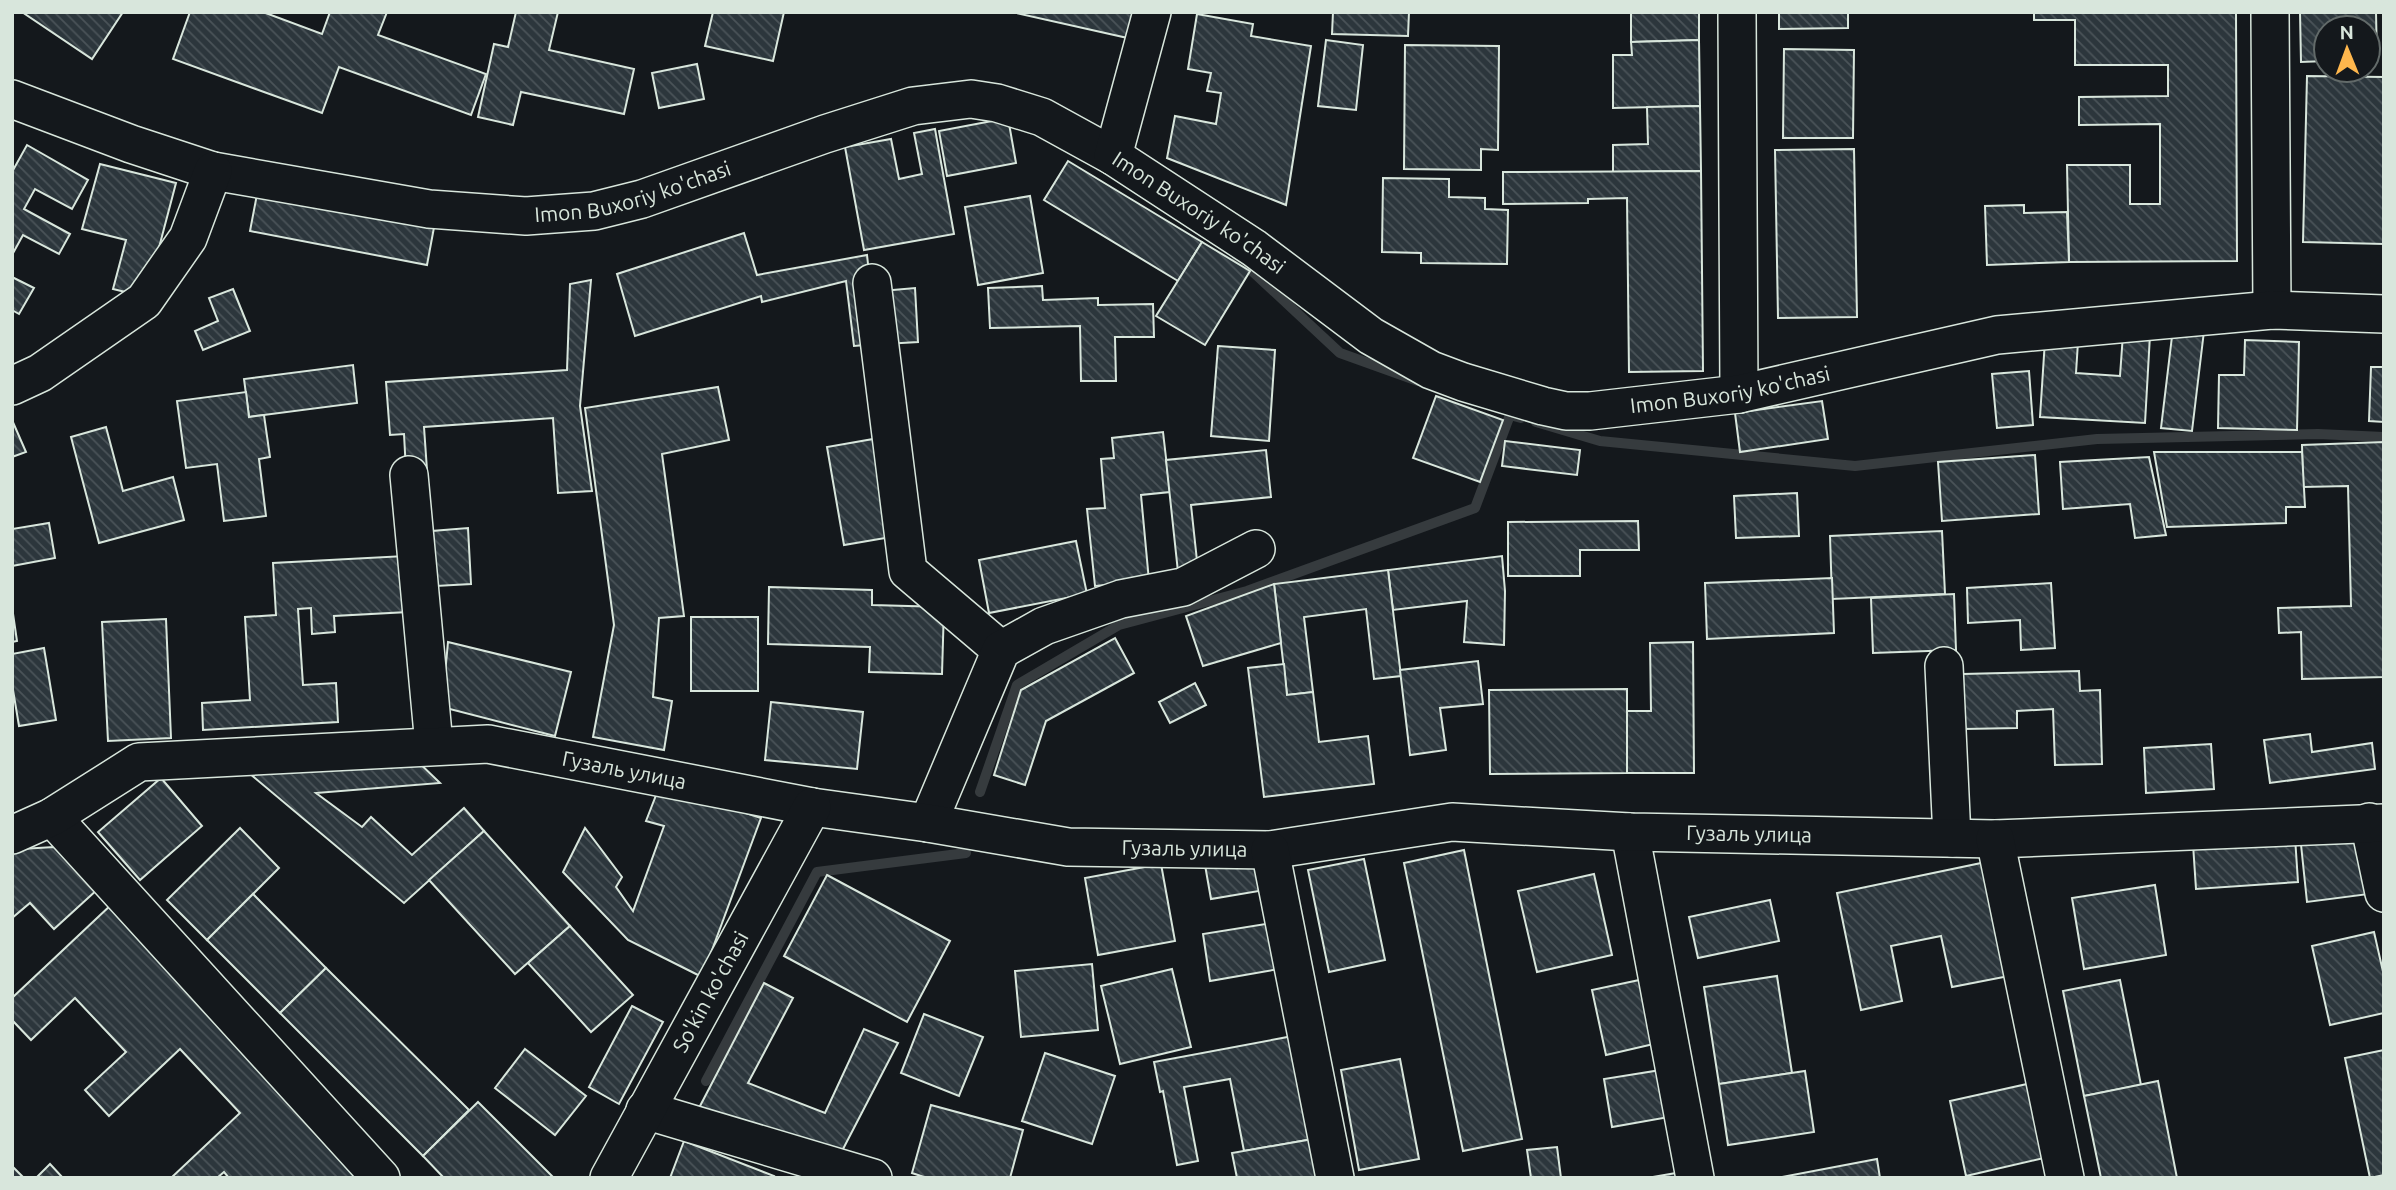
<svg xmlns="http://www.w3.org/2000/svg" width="2396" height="1190" font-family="Ubuntu,sans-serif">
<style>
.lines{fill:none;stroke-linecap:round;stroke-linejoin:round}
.stream{stroke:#363b3e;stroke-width:10}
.building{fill:url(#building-back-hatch);stroke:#d8e6dc;stroke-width:2}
.minor-casing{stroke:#d8e6dc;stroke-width:40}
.minor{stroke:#14181c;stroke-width:37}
.labels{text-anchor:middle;stroke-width:5;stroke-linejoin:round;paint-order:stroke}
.street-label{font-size:21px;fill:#d8e6dc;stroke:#14181c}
</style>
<defs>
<pattern id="building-back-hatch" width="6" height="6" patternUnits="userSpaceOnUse" patternTransform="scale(1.75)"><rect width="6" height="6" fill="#2c363c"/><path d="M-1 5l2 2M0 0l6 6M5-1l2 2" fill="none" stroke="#4a5358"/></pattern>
</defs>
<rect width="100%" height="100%" fill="#14181c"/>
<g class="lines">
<g class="stream">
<path d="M1237,257L1340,353L1418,381"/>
<path d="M1536,422L1600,441L1855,466L2097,439L2318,434L2384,437"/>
<path d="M980,792L1017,685L1119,625L1247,591L1475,508L1510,415L1521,418"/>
<path d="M706,1081L817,872L966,853"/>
</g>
</g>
<g class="building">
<path d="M22,12H123L92,59Z"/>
<path d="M190,12H263L322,34L330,12H387L378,35L486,74L471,115L339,67L322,113L173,59Z"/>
<path d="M516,12H558L549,50L634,69L624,114L521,92L513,125L478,117L494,44L508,47Z"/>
<path d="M713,12H784L773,61L705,46Z"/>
<path d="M1012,12H1138L1132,39Z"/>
<path d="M1333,12H1409L1408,36L1332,34Z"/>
<path d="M1631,12H1699V40L1631,42Z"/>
<path d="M1779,12H1848V28L1779,29Z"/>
<path d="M2034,12H2236L2237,261L2069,262L2067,165H2130V204H2160V124L2079,125V97L2168,96V65H2075V20H2034Z"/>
<path d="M2300,12H2376L2377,61H2368V28H2326V61L2301,62Z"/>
<path d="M1197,14L1253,24L1251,36L1311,46L1286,205L1167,158L1175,116L1216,124L1221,93L1207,91L1211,73L1188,69Z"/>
<path d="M1326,40L1363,45L1356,110L1318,106Z"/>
<path d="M1699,40L1700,106L1613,108V55H1632L1631,42Z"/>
<path d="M1405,45L1499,46L1498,150L1481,149V170L1404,169Z"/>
<path d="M1784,49L1854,50L1853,138H1783Z"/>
<path d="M697,64L704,99L659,108L652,73Z"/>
<path d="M2307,76L2384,77V244L2303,242Z"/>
<path d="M1700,106L1701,171L1613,172V145L1648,144L1647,107Z"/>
<path d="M1008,118L1016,163L947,176L939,131Z"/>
<path d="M935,129L954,234L864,250L845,147L891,139L899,179L922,174L914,133Z"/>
<path d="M27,145L88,180L72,209L35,189L24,209L70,234L59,254L23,235L12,255V172Z"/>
<path d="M1854,149L1857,317L1778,318L1775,150Z"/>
<path d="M1068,161L1202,242L1178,281L1044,200Z"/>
<path d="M100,164L176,183L146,297L113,289L126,240L82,229Z"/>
<path d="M1701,171L1703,371L1629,372L1627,198L1588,199V203L1503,204V172Z"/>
<path d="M1383,178L1449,179V197L1485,198V209L1508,210L1507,264L1421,263V253L1382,252Z"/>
<path d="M258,189L435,222L427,265L250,231Z"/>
<path d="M1030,196L1043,273L978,285L965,207Z"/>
<path d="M2024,205V213L2067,212L2069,262L1987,265L1985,206Z"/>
<path d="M744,233L757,275L867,255L877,344L854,346L846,281L762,302L761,296L635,336L617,274Z"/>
<path d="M1202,242L1250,271L1205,345L1156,316Z"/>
<path d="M12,277L34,288L19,314L12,310Z"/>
<path d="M591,280L580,406L592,491L558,493L553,418L424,427L427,470L406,471L404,434L390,435L386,382L567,370L570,284Z"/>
<path d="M1042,286L1043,300L1098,298V305L1153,304L1154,337H1115L1116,381H1081L1080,326L990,328L988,288Z"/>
<path d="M915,288L918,342L885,344L882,291Z"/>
<path d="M233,289L250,331L203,350L195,331L218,321L209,298Z"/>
<path d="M2173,328L2204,331L2192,431L2161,428Z"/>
<path d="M2123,334L2150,335L2145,423L2040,417L2045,340L2078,342L2076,373L2120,376Z"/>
<path d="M2245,340L2299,342L2297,430L2218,428L2219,375H2244Z"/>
<path d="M1218,346L1275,350L1269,441L1211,436Z"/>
<path d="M353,365L357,403L249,417L244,379Z"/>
<path d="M2371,367H2384V422L2369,421Z"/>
<path d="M2029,371L2033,425L1997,428L1992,374Z"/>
<path d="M718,387L729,440L662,454L684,616L659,618L653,697L672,701L664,750L593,737L614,625L585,408Z"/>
<path d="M246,392L249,417L264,415L270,457L259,459L266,516L224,521L217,464L186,468L177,401Z"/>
<path d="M1436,396L1503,420L1480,482L1413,458Z"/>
<path d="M1822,401L1828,439L1740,452L1735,413Z"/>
<path d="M12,420L26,452L12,457Z"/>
<path d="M106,427L123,491L173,477L184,520L99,543L71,437Z"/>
<path d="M1163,432L1170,492L1141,495L1149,581L1095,586L1087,509L1105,508L1101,459L1114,458L1112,438Z"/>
<path d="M879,438L897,536L844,545L827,447Z"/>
<path d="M1505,441L1580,450L1577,475L1502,466Z"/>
<path d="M2384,442V677L2302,679L2301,632L2279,633L2278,608L2351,606L2348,486L2303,487L2302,445Z"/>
<path d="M1266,450L1271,497L1191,505L1198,570L1178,572L1166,460Z"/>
<path d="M2154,452H2302L2305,507H2286V523L2167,527Z"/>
<path d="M2035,455L2039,514L1942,521L1938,462Z"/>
<path d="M2149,457L2166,535L2135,538L2130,504L2063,509L2060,462Z"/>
<path d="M1797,493L1799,536L1736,538L1734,496Z"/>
<path d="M1638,521L1639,550H1580V576H1508V522Z"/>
<path d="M49,523L55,558L12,566V529Z"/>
<path d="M468,528L471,584L436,586L432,531Z"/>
<path d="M1942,531L1945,594L1832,599L1830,536Z"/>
<path d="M1076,541L1087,594L989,613L979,560Z"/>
<path d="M405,556L408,612L334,616L335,632L312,634L311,608L298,609L303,685L336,683L338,722L203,730L202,703L250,700L245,617L276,615L273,563Z"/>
<path d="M1502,556L1505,591L1504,645L1464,642L1467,601L1393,610L1388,570Z"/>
<path d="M1388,570L1401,676L1374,679L1366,609L1304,617L1313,692L1287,695L1274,584Z"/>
<path d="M1832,578L1834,633L1707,639L1705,583Z"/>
<path d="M2051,583L2055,648L2021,650L2020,620L1968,623L1967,588Z"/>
<path d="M1274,584L1281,643L1203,666L1186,616Z"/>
<path d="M769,587L872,590V605L944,607L942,674L869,672L870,647L768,644Z"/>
<path d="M1954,594L1956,650L1873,653L1871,598Z"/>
<path d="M12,607L17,641L12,642Z"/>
<rect x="691" y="617" width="67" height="74"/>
<path d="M166,619L171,738L108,741L102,622Z"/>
<path d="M1115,638L1134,673L1046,721L1025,785L994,775L1021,690Z"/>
<path d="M448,642L571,672L555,736L442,707Z"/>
<path d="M1693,642L1694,773H1627V711H1651L1650,643Z"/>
<path d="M44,648L56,720L19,726L12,684V654Z"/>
<path d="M1478,661L1483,704L1440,708L1446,750L1410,755L1400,670Z"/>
<path d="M1284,664L1287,695L1313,692L1319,742L1368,736L1374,784L1264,797L1248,668Z"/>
<path d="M2079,671L2080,691L2100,690L2102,764L2055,765L2053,709L2017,711V728L1964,729L1963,674Z"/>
<path d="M1195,683L1206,705L1170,723L1159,702Z"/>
<path d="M1627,689V773L1490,774L1489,690Z"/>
<path d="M771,702L863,712L857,769L765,760Z"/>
<path d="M2310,734L2312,752L2372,743L2375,769L2270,783L2264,740Z"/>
<path d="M2211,744L2214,789L2146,793L2144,748Z"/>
<path d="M412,756L440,783L316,793L362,827L371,817L412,855L464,808L484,831L404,903L249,773Z"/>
<path d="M161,778L202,826L140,880L98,832Z"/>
<path d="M660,785L761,818L702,977L628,940L563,872L585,828L622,877L616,887L633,911L664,826L646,821Z"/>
<path d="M240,828L279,868L207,940L167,900Z"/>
<path d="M2361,828L2369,894L2307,902L2300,835Z"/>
<path d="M484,831L570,926L515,974L429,880Z"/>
<path d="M2295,837L2298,882L2196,889L2193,844Z"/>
<path d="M54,847L99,888L54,929L30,903L12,918V854L21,849Z"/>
<path d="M1464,850L1522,1139L1463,1151L1404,863Z"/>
<path d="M1254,858L1259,891L1211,899L1205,865Z"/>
<path d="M1364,859L1385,960L1329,972L1308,870Z"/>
<path d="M1986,862L2009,976L1952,987L1941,936L1891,946L1902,1001L1861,1010L1837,893Z"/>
<path d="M1161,864L1175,941L1098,955L1085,878Z"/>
<path d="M1594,874L1612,955L1537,972L1518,891Z"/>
<path d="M827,875L950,941L907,1022L784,956Z"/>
<path d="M2155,885L2166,955L2084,969L2072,898Z"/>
<path d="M253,894L326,968L280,1013L207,940Z"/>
<path d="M1770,900L1779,941L1698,958L1689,917Z"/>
<path d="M112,904L370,1178H229L224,1172L217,1178H171L240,1113L180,1049L109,1116L85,1090L126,1052L75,998L31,1040L12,1020V998Z"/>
<path d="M1272,923L1279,969L1210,981L1203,934Z"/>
<path d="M570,926L633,995L591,1032L528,963Z"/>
<path d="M2374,932L2384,976V1013L2330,1025L2312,946Z"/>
<path d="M1092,964L1098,1030L1021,1037L1015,971Z"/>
<path d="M326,968L469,1110L423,1156L280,1013Z"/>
<path d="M1172,969L1191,1047L1120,1064L1101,986Z"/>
<path d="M1777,976L1792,1073L1719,1084L1704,987Z"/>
<path d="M1644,979L1658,1043L1606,1055L1592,990Z"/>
<path d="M2120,980L2141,1085L2084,1096L2063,991Z"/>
<path d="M764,983L793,998L748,1083L825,1113L864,1029L898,1043L842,1151L699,1108Z"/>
<path d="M632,1006L663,1022L619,1104L589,1087Z"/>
<path d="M924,1014L983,1037L959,1096L901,1073Z"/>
<path d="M1293,1036L1313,1139L1244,1151L1230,1079L1184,1087L1198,1161L1177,1165L1163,1091L1160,1092L1154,1062Z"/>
<path d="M525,1049L586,1096L555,1135L495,1088Z"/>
<path d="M2384,1050V1175L2370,1178L2345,1058Z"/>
<path d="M1045,1053L1115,1076L1092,1144L1022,1121Z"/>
<path d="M1400,1059L1419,1159L1359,1170L1341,1070Z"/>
<path d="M1661,1070L1669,1117L1612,1127L1604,1079Z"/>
<path d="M1805,1071L1814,1132L1728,1145L1719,1084Z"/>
<path d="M2158,1081L2177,1178H2101L2084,1096Z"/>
<path d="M2027,1084L2044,1158L1966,1176L1950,1101Z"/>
<path d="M478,1102L553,1177L444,1178L423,1156Z"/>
<path d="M931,1105L1023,1130L1010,1178H927L912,1173Z"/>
<path d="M1313,1139L1320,1178H1237L1232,1153Z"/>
<path d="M684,1141L774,1176L773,1178H670Z"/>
<path d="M1557,1147L1561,1178H1531L1527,1150Z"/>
<path d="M1877,1159L1880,1178H1777Z"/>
<path d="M50,1164L63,1178H36Z"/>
<path d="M12,1166L24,1178H12Z"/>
<path d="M1688,1171L1690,1178H1647Z"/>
</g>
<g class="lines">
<g class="minor-casing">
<g id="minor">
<path d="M1737,12L1739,394"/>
<path d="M2270,12L2272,310"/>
<path id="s1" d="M12,99L131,144L213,171L429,209L526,216L594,211L642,199L825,134L913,106L971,99L997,103L1042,117L1113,156L1254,248L1371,336L1431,370L1463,382L1543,406L1566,411H1590L1739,394L1997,335L2272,310L2384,314"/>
<path d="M1113,156L1152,12"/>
<path d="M872,283L908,571L1001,650"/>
<path d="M12,386L40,373L144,301L188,238L213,171"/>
<path d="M409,475L434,745"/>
<path d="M1944,666L1952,838"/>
<path d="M52,817L381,1178"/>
<path d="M2369,822L2384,893"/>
<path d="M928,823L1001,650L1044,626L1121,599L1183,587L1256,549"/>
<path d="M1630,832L1695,1178"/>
<path id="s2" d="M12,835L52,817L139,762L488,744L812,807L928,823L1068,847L1270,850L1452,822L1630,832L1995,839L2384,823"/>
<path d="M1995,839L2065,1178"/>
<path d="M1270,850L1335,1178"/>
<path d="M645,1110L873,1178"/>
<path id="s3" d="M609,1178L812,807"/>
</g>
</g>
<use href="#minor" class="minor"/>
</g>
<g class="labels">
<g class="street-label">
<text dy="7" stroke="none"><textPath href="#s1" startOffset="640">Imon Buxoriy ko'chasi</textPath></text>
<text dy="7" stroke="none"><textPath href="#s1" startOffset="1250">Imon Buxoriy ko'chasi</textPath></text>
<text dy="7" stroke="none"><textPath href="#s1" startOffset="1838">Imon Buxoriy ko'chasi</textPath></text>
<text dy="7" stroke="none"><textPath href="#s2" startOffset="635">Гузаль улица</textPath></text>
<text dy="7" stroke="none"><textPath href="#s2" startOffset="1769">Гузаль улица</textPath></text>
<text dy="7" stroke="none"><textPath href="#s2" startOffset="1202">Гузаль улица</textPath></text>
<text dy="7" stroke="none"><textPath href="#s3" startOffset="212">So'kin ko'chasi</textPath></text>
</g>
</g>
<rect width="2396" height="1190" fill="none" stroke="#d8e6dc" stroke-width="28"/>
<g transform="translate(2347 49) rotate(359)"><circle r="33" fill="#14181c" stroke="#626a69" stroke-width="2"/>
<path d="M0-5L12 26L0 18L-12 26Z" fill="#ffb74d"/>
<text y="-10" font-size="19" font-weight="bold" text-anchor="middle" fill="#d8e6dc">N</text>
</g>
</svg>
